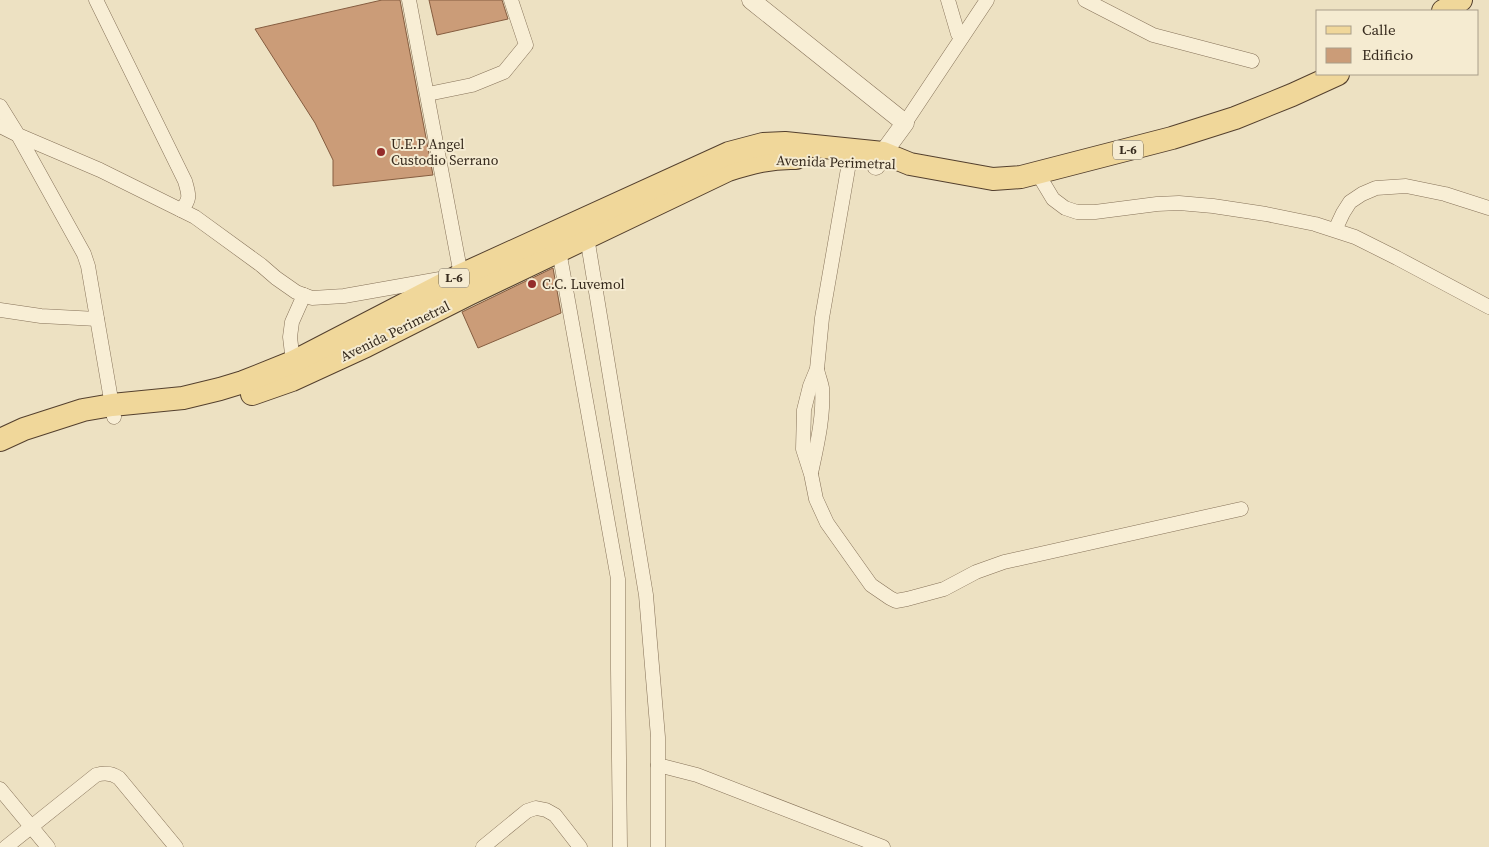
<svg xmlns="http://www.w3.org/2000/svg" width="1489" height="847" font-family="'Source Serif 4',serif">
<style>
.building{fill:#cb9c78;stroke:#855d40}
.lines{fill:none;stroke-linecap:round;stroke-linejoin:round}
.minor-casing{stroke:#867259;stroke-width:15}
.tertiary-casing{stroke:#867259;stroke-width:19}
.primary-casing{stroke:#54402e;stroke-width:24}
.minor{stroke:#f8eed5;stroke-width:14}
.tertiary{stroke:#f8eed5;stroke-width:18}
.primary{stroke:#f0d79a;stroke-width:22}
.poi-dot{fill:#942c2a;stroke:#f5ebd1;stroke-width:2}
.labels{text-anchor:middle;stroke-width:4;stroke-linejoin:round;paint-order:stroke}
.shield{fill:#f5ebd1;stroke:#6f6453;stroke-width:1}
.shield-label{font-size:12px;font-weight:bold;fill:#362a1d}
.poi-label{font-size:14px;fill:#362a1d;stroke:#f5ebd1;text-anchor:start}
.street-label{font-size:14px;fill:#362a1d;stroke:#f5ebd1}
</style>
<rect width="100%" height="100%" fill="#ede1c2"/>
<g class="building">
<path d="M382,0H400L433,175L333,186V160L315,123L255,29Z"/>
<path d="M429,0H502L508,19L437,35Z"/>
<path d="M553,268L561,313L478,348L462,312Z"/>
</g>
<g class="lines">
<g class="minor-casing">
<g id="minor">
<path d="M96,0L185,181C189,195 191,199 181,210"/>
<path d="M409,0L461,275L464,281"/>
<path d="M948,0L958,34L962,37"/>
<path d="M1085,0L1153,35L1252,61"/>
<path d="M428,94L472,85L504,72L526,45L511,0"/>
<path d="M0,106L18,135L100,170L195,217L261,265L276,278L296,292L312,298L344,296L440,279"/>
<path d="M905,123L987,0"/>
<path d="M0,126L18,135L84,254L88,266L114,417"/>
<path d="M849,163L822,318L817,369L810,386L804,410L803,449L811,474L816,499L827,523L871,585L890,598L896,601L907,599L944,589L976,572L1004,562L1241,509"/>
<path d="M1038,174L1053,199L1065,208L1077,212H1095L1157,204L1179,203L1213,206L1266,214L1315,224L1355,237L1397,258L1489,307"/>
<path d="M1335,230L1343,213L1350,202L1362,194L1376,188L1406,186L1445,194L1489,208"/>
<path d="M586,231L646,595L658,737V847"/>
<path d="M558,245L618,579V669L620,847"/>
<path d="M0,310L41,316L97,319"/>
<path d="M293,362L290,337L292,322L304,295"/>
<path d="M811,473C817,445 824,416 822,388C821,382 818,375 817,369"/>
<path d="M658,765L697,775L883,847"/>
<path d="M0,789L48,847"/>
<path d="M6,847L96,775C105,772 112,773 119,778L176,847"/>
<path d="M483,847L527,811L536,808L546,810L555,815L580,847"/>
</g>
</g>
<g class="tertiary-casing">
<path id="tertiary" d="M751,0L905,123L883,153L876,166"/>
</g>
<g class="primary-casing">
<g id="primary">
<path d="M1443,11L1461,0"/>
<path d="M252,394L292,380L366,346L469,294L728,170C750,163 772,157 796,158"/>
<path d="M0,440L24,429L83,410L112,405L183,398L220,389L243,382L293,362L461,275L729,153L763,144L785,143L883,153L910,164L993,179L1021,177L1172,138L1235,118L1292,95L1338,74"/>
</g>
</g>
<use href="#minor" class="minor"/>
<use href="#tertiary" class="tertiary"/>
<use href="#primary" class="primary"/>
</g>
<g class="poi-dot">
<circle cx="381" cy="152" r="5"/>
<circle cx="532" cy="284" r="5"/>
</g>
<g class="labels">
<g class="shield">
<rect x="1113" y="140.5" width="30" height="19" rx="4"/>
<rect x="439" y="268.5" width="30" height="19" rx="4"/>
</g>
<g class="shield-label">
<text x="1128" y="154">L-6</text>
<text x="454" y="282">L-6</text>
</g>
<g class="poi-label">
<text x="391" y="149">U.E.P Angel<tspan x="391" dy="16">Custodio Serrano</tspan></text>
<text x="542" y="289">C.C. Luvemol</text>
</g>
<g class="street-label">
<text transform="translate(836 162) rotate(2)" y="5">Avenida Perimetral</text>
<text transform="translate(395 331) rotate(-26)" y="5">Avenida Perimetral</text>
</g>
</g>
<rect x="1316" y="10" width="162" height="65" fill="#f5ebd1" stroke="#a99e89"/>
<rect x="1326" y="26" width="25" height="8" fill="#f0d79a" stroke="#a99e89"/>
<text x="1362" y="35" font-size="15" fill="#362a1d">Calle</text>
<rect x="1326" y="48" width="25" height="15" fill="#cb9c78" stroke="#a99e89"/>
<text x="1362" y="60" font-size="15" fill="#362a1d">Edificio</text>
</svg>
